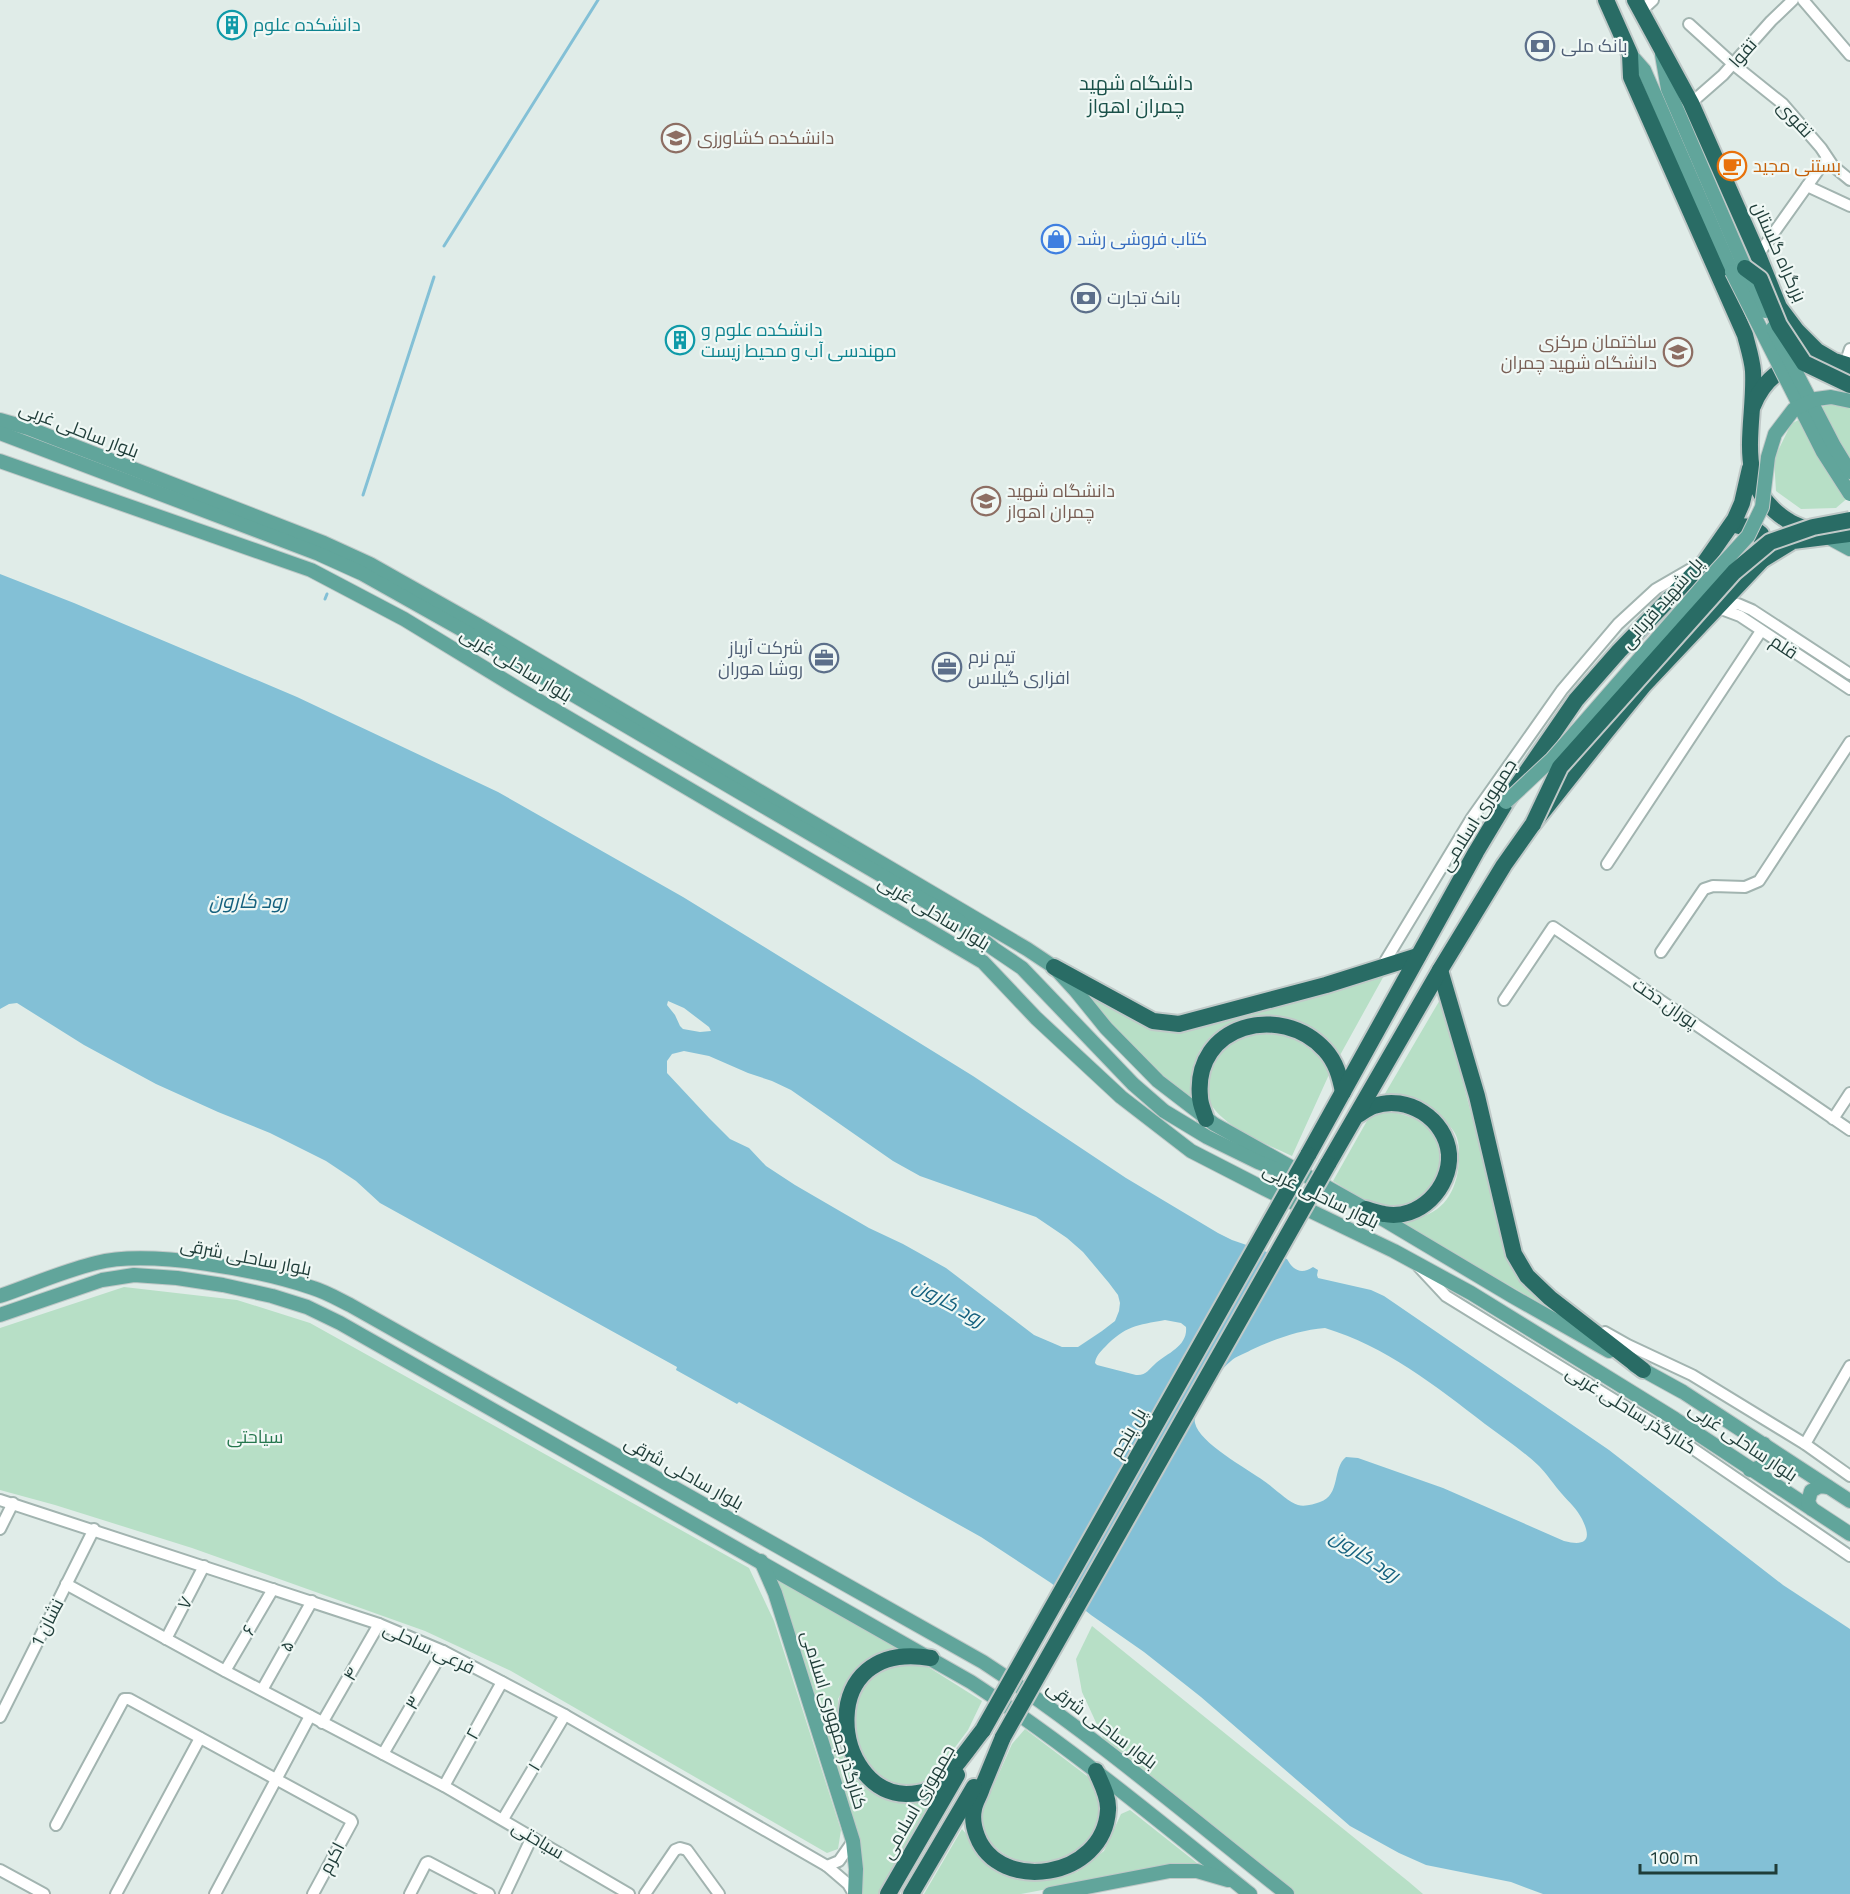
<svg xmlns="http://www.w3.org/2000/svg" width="1850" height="1894" font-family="'Titillium Web',Cairo,sans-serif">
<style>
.green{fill:#b7dfc6}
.water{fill:#83c0d6;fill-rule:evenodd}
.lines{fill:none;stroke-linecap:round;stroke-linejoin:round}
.stream{stroke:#83c0d6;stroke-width:3}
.minor-casing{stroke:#a2b4b0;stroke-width:14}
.major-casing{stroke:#c0c9c8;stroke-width:16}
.highway-casing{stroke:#c0c9c8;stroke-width:20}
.minor{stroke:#fff;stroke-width:10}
.major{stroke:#61a59b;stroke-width:14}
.highway{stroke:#296c65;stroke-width:16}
.major-bridge-casing{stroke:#c0c9c8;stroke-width:16;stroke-linecap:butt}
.highway-bridge-casing{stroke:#c0c9c8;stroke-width:20;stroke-linecap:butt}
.major-bridge{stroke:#61a59b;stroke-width:14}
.highway-bridge{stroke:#296c65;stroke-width:16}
.labels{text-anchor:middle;stroke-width:4.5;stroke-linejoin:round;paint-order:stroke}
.culture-label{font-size:18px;fill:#0d838f;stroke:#f0f8f5;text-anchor:start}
.service-label{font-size:18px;fill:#4e5e75;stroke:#f0f8f5;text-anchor:start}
.street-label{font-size:18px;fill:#1f3d39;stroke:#f0f8f5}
.education-label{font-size:18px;fill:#785e54;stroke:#f0f8f5;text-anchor:start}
.food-label{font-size:18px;fill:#c56008;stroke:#f0f8f5;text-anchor:start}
.shop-label{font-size:18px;fill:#366cbe;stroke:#f0f8f5;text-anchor:start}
.park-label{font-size:18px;fill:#26774e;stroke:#f0f8f5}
.neighbourhood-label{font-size:20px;fill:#1a5149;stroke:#f0f8f5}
.water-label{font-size:20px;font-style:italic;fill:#15617e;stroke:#f0f8f5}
</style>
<rect width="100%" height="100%" fill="#e0ece8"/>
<g class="green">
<path d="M1845,402L1850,406V496L1836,508L1801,509L1776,491L1774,459L1791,424L1824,406Z"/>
<path d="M1386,972L1339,1057L1312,1032L1223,1030L1210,1037L1200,1050L1194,1065L1191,1078V1092L1196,1107L1165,1081L1124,1040L1080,986L1139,1023L1160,1030Z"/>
<path d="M1441,998L1486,1171L1503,1250L1514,1270L1565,1317L1388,1217C1399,1218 1413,1220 1424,1216C1450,1207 1459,1181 1459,1156C1459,1150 1459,1144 1457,1138C1455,1131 1449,1125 1443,1120C1434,1111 1397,1102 1383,1097Z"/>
<path d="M1264,1034L1289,1035L1311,1050L1332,1068L1292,1156C1265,1143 1207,1122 1205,1087C1205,1077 1216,1057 1219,1047L1245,1036Z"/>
<path d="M1391,1111L1427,1122L1444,1141L1441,1184C1433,1190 1415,1205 1406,1207C1379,1212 1354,1194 1333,1181L1372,1112Z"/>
<path d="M124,1287L237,1300L310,1323L749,1568L774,1621L841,1830L838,1849L827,1853L511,1671L425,1631L192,1548L55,1505L0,1490V1328Z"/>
<path d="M770,1572L904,1648L887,1651L869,1658L852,1673L838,1699L837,1735L847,1770L866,1789L893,1801H917L938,1793L878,1894H861L863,1863L850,1807Z"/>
<path d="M1092,1626L1409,1882L1423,1894H1286L1110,1753L1082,1692L1076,1659Z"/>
<path d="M900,1662L925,1665L982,1701L968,1730L932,1778L909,1787L885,1782L858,1754L853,1700L876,1671Z"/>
<path d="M1025,1729L1091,1779L1100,1805L1096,1827L1080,1851L1063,1859L1038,1864L1020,1862L1004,1854L988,1841L980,1822L983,1809L1012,1744Z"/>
<path d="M1130,1810L1197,1863L1180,1864L1021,1894H924L962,1829L968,1836L982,1860L1009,1876L1042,1880L1077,1872L1104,1851L1121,1814Z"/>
</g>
<path class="water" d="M0,574L74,603L297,697L498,792L683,897L800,969L973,1076L1126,1178L1218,1233L1232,1240L1287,1259C1293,1270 1301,1275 1313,1267L1318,1270L1317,1275L1318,1278L1371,1290L1384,1296L1609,1450L1783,1585L1850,1629V1894H1543L1511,1882L1426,1865L1399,1853L1350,1826L1201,1697L1144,1652L1091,1615L1051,1583L981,1537L739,1402L737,1404L676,1370L677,1367L380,1203L356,1181L326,1161L270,1133L218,1112L156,1084L84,1045L17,1003L9,1004L0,1009ZM668,1001L684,1008L709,1027L711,1031L700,1032L683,1029L680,1026L675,1015L667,1005ZM684,1051L709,1056L748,1073L772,1081L791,1090L893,1161L920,1176L1036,1217L1067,1238L1083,1252L1109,1283L1118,1295L1120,1303L1119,1311L1115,1321L1102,1331L1078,1347H1062L1034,1335L946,1268L903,1244L869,1228L795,1185L766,1166L749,1148L730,1139L709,1118L667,1073V1061L672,1054ZM1165,1320L1181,1323L1186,1327C1188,1346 1168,1353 1156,1363C1149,1369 1146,1376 1136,1375L1097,1365L1095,1363C1096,1356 1100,1352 1105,1347C1125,1326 1137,1325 1165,1320ZM1325,1328C1385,1346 1436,1386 1485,1424C1502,1437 1522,1450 1539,1466C1547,1474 1554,1485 1562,1494C1569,1502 1577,1509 1582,1519C1592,1539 1587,1547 1564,1541L1443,1488L1358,1458L1346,1457C1332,1468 1341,1495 1320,1502C1314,1504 1305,1507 1298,1505C1288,1502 1273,1487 1264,1481C1248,1469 1199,1443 1195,1423C1193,1415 1201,1405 1205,1398C1212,1385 1219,1370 1231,1361C1236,1356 1244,1354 1251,1350C1275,1339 1299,1330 1325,1328Z"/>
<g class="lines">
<g class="stream">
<path d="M444,246L598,0"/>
<path d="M363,495L434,277"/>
<path d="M325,599L327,594"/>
</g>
<g class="minor-casing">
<g id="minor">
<path d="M1803,0L1850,55"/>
<path d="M1641,11L1653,0"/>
<path d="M1689,24L1733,64L1783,104L1821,148L1833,166L1850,180"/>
<path d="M1691,103L1723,75L1771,21L1793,0"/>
<path d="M1807,186L1850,206"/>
<path d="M1758,255L1827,158"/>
<path d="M1845,364L1850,349"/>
<path d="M1716,607L1740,616L1850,689"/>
<path d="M1717,607L1738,604L1752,610L1850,674"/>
<path d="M1607,864L1761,631"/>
<path d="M1661,952L1704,889L1713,886L1745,887L1759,881L1850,742"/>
<path d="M1381,968L1471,819L1562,690L1618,624L1656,589L1694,567"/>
<path d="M1504,1000L1553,927L1850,1130"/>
<path d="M1833,1119L1850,1093"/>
<path d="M1419,1267L1446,1296L1686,1444L1850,1556"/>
<path d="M1605,1332L1628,1345L1692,1375L1805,1444L1850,1476"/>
<path d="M1805,1444L1850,1366"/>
<path d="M0,1500L379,1624L443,1651L565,1715L827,1866L848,1884L854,1894"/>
<path d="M0,1529L13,1503"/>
<path d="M66,1584L225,1671L444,1786L629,1894"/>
<path d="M166,1639L204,1566"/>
<path d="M225,1671L273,1589"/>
<path d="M262,1690L312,1601"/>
<path d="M0,1717L94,1529"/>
<path d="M322,1723L379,1624"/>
<path d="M383,1754L443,1651"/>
<path d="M444,1786L502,1682"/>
<path d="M503,1819L565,1715"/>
<path d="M56,1825L124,1699H129L351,1820L352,1822L313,1894"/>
<path d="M827,1866L839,1861L853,1841"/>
<path d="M0,1870L44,1894"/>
<path d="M116,1894L200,1738"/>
<path d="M215,1894L310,1716"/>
<path d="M410,1894L426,1863L428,1862L489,1894"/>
<path d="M505,1894L532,1837"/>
<path d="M645,1894L675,1850L680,1848L687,1850L719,1894"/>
</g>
</g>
<g class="major-casing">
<g id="major">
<path d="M1630,54L1644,70L1732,272"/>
<path d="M1662,55L1668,89L1745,268"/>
<path d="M0,420L28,428L324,543L370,564L478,625L1027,949L1054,967L1076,991L1106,1028L1158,1081L1214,1124L1366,1209L1512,1296L1609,1351"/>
<path d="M0,433L319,554L361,573L466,632L956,919L994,949L1022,968L1133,1084L1164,1111L1207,1137L1258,1162L1291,1175"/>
<path d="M0,461L311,570L404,619L519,689L983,962L1036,1018L1121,1097L1191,1151L1265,1189L1394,1251L1471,1293L1675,1419L1850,1534"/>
<path d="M1826,536L1850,549"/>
<path d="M0,1296C32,1285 63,1271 96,1263C150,1249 259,1270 313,1288C326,1292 338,1299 350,1305L983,1662C1090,1732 1187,1815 1287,1894"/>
<path d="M0,1315L102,1280L134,1275L177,1278L223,1285L272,1296L307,1307L340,1323L971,1682C1069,1746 1159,1821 1250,1894"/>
<path d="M1634,1365L1683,1392L1850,1501"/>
<path d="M1750,1470C1765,1468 1771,1457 1764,1444"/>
<path d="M1812,1509L1808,1502L1811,1491L1820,1486L1828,1487"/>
<path d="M761,1561L775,1593L853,1841L856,1869L855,1894"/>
<path d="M1050,1894L1170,1871H1197L1228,1880"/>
</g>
</g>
<g class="highway-casing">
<g id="highway">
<path d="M1606,0L1630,54L1631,77L1745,335C1748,347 1752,359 1753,371C1756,425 1731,485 1787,520C1795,526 1807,529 1817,533"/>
<path d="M1635,0L1691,103L1758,255L1779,307L1797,331L1817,351L1834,361L1850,366"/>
<path d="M1753,406C1761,386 1775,371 1795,364"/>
<path d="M1739,526L1752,527L1761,534L1764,552L1762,560"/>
<path d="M1054,967L1153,1021L1179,1024L1326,985L1418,956"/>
<path d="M1440,970L1477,1096L1514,1254L1527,1276L1550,1298L1643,1370"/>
<path d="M1358,1115C1363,1112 1368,1108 1374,1106C1407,1094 1446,1119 1449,1154C1451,1188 1419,1221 1384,1214C1378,1213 1372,1211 1366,1209"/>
<path d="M1206,1119C1204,1112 1200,1104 1200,1097C1193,1024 1281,1002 1325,1050C1336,1062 1340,1077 1343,1092"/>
<path d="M1308,1155L1476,852L1506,802L1576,700L1619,651L1705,562L1735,519L1742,503L1750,468"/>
<path d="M1328,1164L1440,970L1504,865L1533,824L1605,733L1644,685L1762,560L1793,541L1850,534"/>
<path d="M931,1658C814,1638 831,1792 906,1794C913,1794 922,1793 928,1790C947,1782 969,1747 983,1730"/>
<path d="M1003,1737C996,1754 989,1771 982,1788C980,1795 975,1802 974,1809C972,1818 974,1828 977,1836C999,1894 1104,1879 1108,1810C1109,1797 1101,1783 1096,1771"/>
<path d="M888,1894L957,1775"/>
<path d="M911,1894L974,1787"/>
</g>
</g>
<use href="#minor" class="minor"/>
<use href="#major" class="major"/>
<use href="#highway" class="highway"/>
<g class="major-bridge-casing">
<g id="major-bridge">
<path d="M1745,269L1765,311"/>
<path d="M1732,272L1823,452L1850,494"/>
<path d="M1773,328L1834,446L1850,472"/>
<path d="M1506,802L1552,759L1716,571L1748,536L1762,507L1768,457L1775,434L1794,409L1816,399L1831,397L1850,401"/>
</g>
</g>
<g class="highway-bridge-casing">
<g id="highway-bridge">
<path d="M1745,268L1760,279L1779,325L1804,363L1850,385"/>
<path d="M1533,824L1560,767L1734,572L1770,542L1813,527L1850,520"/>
<path d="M983,1730L1308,1155"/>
<path d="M1003,1737L1328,1164"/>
</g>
</g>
<use href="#major-bridge" class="major-bridge"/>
<use href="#highway-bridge" class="highway-bridge"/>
</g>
<defs>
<g id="building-ring" transform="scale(1.5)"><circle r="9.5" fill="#f0f8f5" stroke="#0f9aa8" stroke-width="1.5"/><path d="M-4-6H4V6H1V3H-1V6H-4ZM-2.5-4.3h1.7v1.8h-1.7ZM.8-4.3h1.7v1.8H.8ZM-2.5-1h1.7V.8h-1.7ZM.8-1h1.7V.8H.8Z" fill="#0f9aa8"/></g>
<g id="bank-ring" transform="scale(1.5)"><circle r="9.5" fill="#f0f8f5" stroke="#5c6f8a" stroke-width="1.5"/><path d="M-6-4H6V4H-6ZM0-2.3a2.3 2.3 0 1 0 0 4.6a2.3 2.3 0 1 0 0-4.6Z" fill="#5c6f8a"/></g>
<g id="university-ring" transform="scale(1.5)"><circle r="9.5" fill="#f0f8f5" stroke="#8d6e63" stroke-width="1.5"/><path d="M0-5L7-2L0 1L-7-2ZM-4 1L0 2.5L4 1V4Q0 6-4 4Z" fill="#8d6e63"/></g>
<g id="cafe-ring" transform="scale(1.5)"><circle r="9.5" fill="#f0f8f5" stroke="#e8710a" stroke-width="1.5"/><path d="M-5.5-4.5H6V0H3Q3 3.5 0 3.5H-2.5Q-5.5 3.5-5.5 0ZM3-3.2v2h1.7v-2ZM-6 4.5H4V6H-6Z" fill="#e8710a"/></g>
<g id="shop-ring" transform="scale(1.5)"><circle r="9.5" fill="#f0f8f5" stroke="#3f7fe0" stroke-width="1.5"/><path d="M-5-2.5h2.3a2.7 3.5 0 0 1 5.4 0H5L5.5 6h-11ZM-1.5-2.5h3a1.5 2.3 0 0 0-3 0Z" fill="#3f7fe0"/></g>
<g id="office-ring" transform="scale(1.5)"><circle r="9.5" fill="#f0f8f5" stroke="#5c6f8a" stroke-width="1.5"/><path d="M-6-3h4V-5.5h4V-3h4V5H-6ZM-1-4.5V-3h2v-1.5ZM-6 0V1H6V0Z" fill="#5c6f8a"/></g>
</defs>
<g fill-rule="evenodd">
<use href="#building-ring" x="232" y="25"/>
<use href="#bank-ring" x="1540" y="46"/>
<use href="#university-ring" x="676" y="138"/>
<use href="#cafe-ring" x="1732" y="166"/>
<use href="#shop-ring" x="1056" y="239"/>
<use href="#bank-ring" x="1086" y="298"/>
<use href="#building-ring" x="680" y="340"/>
<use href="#university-ring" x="1678" y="352"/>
<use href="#university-ring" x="986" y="501"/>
<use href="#office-ring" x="824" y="658"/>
<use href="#office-ring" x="947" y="667"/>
</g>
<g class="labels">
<g class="culture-label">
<text x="253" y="31">دانشکده علوم</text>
<text x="701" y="336">دانشکده علوم و<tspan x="701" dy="21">مهندسی آب و محیط زیست</tspan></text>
</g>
<g class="service-label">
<text x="1561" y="52">بانک ملی</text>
<text x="1107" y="304">بانک تجارت</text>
<text x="803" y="654" text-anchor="end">شرکت آریاز<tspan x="803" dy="21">روشا هوران</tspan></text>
<text x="968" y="663">تیم نرم<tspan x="968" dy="21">افزاری گیلاس</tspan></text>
</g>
<g class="street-label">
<text transform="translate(1743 53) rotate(-49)" y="6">تقوا</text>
<text transform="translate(1795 119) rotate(47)" y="6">تقوی</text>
<text transform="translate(1779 252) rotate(66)" y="6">بزرگراه گلستان</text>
<text transform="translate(79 430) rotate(21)" y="6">بلوار ساحلی غربی</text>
<text transform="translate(1662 603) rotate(-49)" y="6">پل شهید قربانی</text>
<text transform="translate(1784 647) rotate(34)" y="6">قلم</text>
<text transform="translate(516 665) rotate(31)" y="6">بلوار ساحلی غربی</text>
<text transform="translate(1478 815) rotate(-58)" y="6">جمهوری اسلامی</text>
<text transform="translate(934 913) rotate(31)" y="6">بلوار ساحلی غربی</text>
<text transform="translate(1665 1003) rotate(34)" y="6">پوران دخت</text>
<text transform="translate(1321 1196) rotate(26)" y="6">بلوار ساحلی غربی</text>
<text transform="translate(246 1257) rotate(11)" y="6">بلوار ساحلی شرقی</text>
<text transform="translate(1631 1410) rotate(32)" y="6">کنارگذر ساحلی غربی</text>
<text transform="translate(1128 1433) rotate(-60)" y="6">پل پنجم</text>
<text transform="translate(1743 1442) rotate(34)" y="6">بلوار ساحلی غربی</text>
<text transform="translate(684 1473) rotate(29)" y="6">بلوار ساحلی شرقی</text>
<text transform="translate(185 1603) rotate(-62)" y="6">۷</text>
<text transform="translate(47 1623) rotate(-63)" y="6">نشان 1</text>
<text transform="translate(249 1630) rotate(-60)" y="6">۶</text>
<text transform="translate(287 1646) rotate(-60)" y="6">۵</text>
<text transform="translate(429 1648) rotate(25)" y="6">فرعی ساحلی</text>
<text transform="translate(351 1674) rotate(-60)" y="6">۴</text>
<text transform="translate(413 1703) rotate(-60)" y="6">۳</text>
<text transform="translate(834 1720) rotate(73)" y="6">کنارگذر جمهوری اسلامی</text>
<text transform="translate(1102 1725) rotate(37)" y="6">بلوار ساحلی شرقی</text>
<text transform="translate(473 1734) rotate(-61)" y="6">۲</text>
<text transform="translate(534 1767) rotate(-59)" y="6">۱</text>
<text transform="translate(918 1802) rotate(-60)" y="6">جمهوری اسلامی</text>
<text transform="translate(538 1840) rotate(31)" y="6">سیاحتی</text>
<text transform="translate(332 1858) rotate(-62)" y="6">اکرم</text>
</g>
<g class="education-label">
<text x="697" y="144">دانشکده کشاورزی</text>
<text x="1657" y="348" text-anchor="end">ساختمان مرکزی<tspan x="1657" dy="21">دانشگاه شهید چمران</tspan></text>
<text x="1007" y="497">دانشگاه شهید<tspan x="1007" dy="21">چمران اهواز</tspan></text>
</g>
<g class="food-label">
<text x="1753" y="172">بستنی مجید</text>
</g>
<g class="shop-label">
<text x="1077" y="245">کتاب فروشی رشد</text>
</g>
<g class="park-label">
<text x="255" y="1443">سیاحتی</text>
</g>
<g class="neighbourhood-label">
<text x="1136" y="90">داشگاه شهید<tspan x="1136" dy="23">چمران اهواز</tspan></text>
</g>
<g class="water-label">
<text x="248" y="908">رود کارون</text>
<text transform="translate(949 1302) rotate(29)" y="7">رود کارون</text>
<text transform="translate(1365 1555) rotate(33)" y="7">رود کارون</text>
</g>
</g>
<path d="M1640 1864v9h136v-9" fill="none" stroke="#1f3d39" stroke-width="3"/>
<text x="1649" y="1864" font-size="18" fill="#1f3d39" stroke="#f0f8f5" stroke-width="4.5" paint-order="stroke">100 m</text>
</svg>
